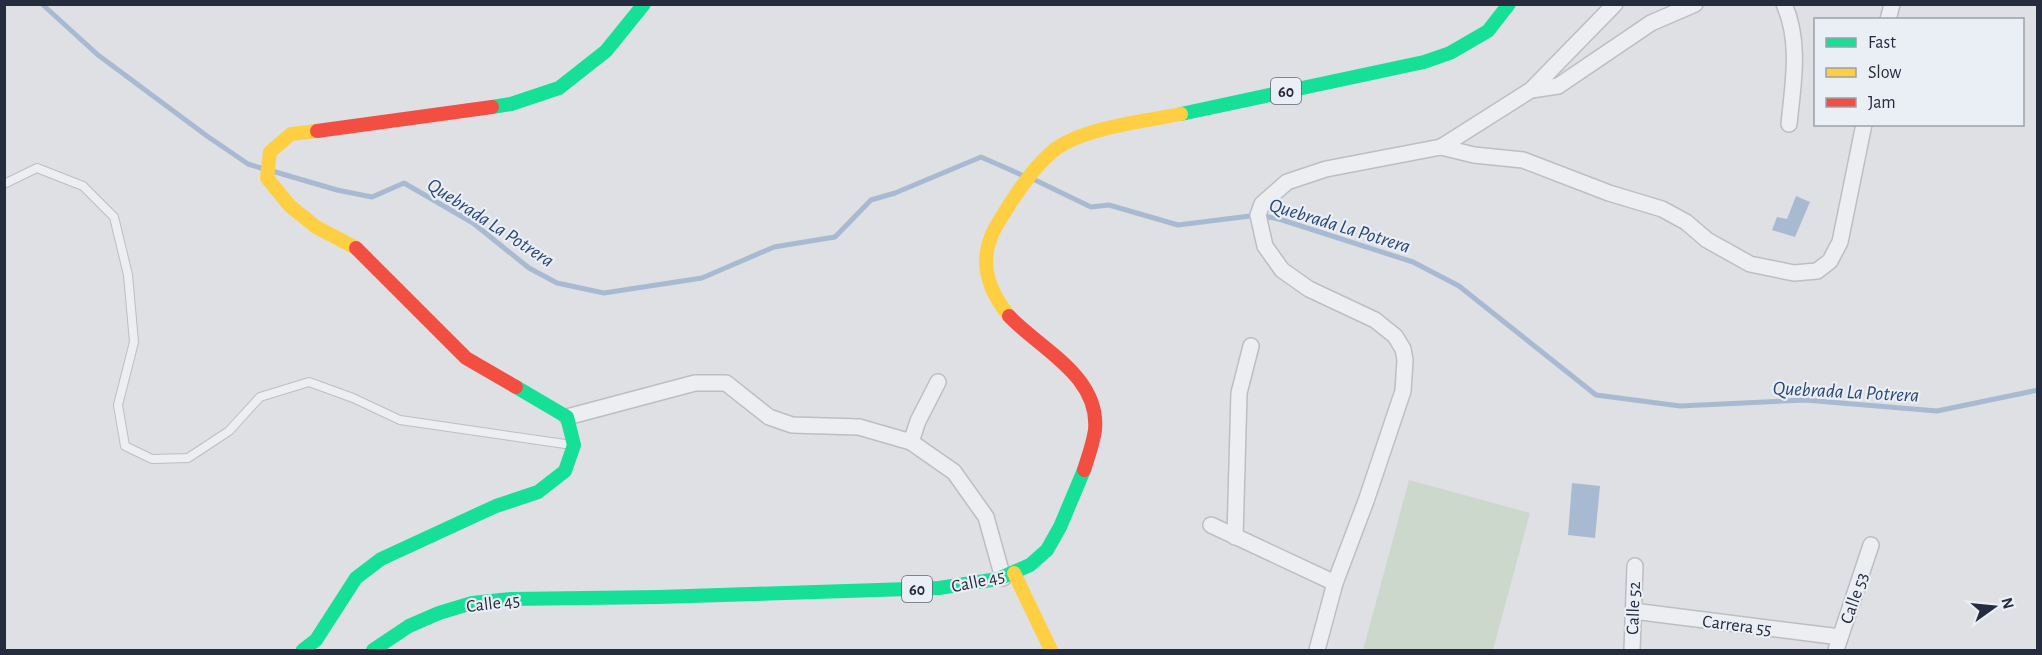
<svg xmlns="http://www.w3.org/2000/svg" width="2042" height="655" font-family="'Alegreya Sans',sans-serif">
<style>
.green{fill:#cdd8cd}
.water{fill:#a8bad2}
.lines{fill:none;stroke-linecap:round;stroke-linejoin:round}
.stream{stroke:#a8bad2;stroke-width:5}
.lane-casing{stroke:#bcbec2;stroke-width:10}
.street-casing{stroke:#bcbec2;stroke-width:18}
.lane{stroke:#edeef1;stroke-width:8}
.street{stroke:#edeef1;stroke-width:15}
.fast{stroke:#16e098;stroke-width:14}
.slow{stroke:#ffcf43;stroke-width:14}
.jam{stroke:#f24e42;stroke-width:14}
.labels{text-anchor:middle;stroke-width:4.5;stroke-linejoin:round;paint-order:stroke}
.shield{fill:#eaeef5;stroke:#5f6675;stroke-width:1.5}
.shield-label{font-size:16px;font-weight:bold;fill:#242c3e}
.street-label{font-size:18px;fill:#242c3e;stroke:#eaeef5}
.water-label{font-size:20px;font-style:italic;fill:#2a4775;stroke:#eaeef5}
</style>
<rect width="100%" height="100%" fill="#dee0e4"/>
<path class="green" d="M1409,480L1530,513L1493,650H1363Z"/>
<g class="water">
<path d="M1796,196L1810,202L1795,237L1772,230L1777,217L1787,219Z"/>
<path d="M1572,483L1600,486L1595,538L1568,535Z"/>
</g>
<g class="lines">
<g class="stream">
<path d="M42,4L98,55L207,136L248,164L264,169"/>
<path d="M272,171L337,190L372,197L404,183L473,223L529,268L557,283L604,293L702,278L774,247L835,237L871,200L895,193L981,157L1024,176"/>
<path d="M1035,180L1091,207L1109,205L1178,225L1258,215L1279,219L1413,262L1459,286L1596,395L1680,406L1805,400L1937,411L2038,390"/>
</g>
<g class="lane-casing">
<path id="lane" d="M4,184L37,168L83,186L114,217L128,275L134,342L118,405L125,446L152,459L188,458L229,431L260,397L309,382L353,398L400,420L572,445"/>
</g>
<g class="street-casing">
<g id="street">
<path d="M1784,4C1801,42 1793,84 1789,124"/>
<path d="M1888,20L1892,4"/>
<path d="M1531,90L1615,4"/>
<path d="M1441,147L1474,155L1523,160L1609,193L1662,209L1686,222L1707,240L1750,264L1794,273L1817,271L1830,261L1840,242L1864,124"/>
<path d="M938,382L918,421L911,442L954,472L986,517L1003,578"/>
<path d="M567,417L695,383H726L769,417L792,425L859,427L911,442"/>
<path d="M1211,525L1335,583"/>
<path d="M1235,537L1239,393L1251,346"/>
<path d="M1633,611L1840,637"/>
<path d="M1317,650L1335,583L1366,501L1403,391L1405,360L1403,349L1395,336L1375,320L1309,289L1282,270L1265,246L1258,215L1262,204L1287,182L1326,169L1441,147L1531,90L1558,86L1651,23L1695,4"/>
<path d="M1632,650L1635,566"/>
<path d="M1836,650L1871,545"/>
</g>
</g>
<use href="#lane" class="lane"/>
<use href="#street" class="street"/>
<g class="fast">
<path d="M492,107L511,104L559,88L606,51L644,4"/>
<path d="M1181,114L1424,62L1450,53L1488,31L1509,4"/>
<path d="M303,650L316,640L356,578L381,559L496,506L538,492L565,471L574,445L567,417L516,387"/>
<path d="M373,650L409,626L439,613L472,603L511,599L659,597L939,588L998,579L1030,565L1047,550L1060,527L1084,470"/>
</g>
<g class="slow">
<path d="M317,131L291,134L270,152L267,178L290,206L316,227L356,248"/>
<path d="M1009,316C987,289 978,260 995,228C1010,203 1031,169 1053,151C1081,128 1145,121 1181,114"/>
<path d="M1014,573L1051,650"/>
</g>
<g class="jam">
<path d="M317,131L492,107"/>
<path d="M356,248L466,358L516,387"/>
<path d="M1009,316C1040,349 1100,376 1095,430C1093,444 1088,457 1084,470"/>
</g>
</g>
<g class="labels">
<g class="shield">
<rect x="1271" y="78" width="30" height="26" rx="4.5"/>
<rect x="902" y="576" width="30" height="26" rx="4.5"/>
</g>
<g class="shield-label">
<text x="1286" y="97">60</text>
<text x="917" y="595">60</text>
</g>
<g class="street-label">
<text transform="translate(978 581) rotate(-12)" y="6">Calle 45</text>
<text transform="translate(1854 598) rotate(-71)" y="6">Calle 53</text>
<text transform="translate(493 603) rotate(-7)" y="6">Calle 45</text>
<text transform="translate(1633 608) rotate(-88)" y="6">Calle 52</text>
<text transform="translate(1737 625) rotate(7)" y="6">Carrera 55</text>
</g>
<g class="water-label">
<text transform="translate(491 222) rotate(33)" y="7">Quebrada La Potrera</text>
<text transform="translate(1340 225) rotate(17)" y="7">Quebrada La Potrera</text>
<text transform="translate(1846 391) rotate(3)" y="7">Quebrada La Potrera</text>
</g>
</g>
<rect width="2042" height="655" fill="none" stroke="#242c3e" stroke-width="12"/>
<rect x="1814" y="18" width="210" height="108" fill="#eaeef5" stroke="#9ba0ac" stroke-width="1.5"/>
<rect x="1826" y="38" width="30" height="9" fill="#16e098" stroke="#9ba0ac" stroke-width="1.5"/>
<text x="1868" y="48" font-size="18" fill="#242c3e">Fast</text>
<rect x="1826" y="68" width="30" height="9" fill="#ffcf43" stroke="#9ba0ac" stroke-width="1.5"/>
<text x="1868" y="78" font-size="18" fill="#242c3e">Slow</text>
<rect x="1826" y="98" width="30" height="9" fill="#f24e42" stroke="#9ba0ac" stroke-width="1.5"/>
<text x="1868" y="108" font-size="18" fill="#242c3e">Jam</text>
<g transform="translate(1994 607) rotate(75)" stroke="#eaeef5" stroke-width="4.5" paint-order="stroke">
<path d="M0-4.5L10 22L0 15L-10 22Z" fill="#242c3e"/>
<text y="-9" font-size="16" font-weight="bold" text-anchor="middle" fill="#242c3e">N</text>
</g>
</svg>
